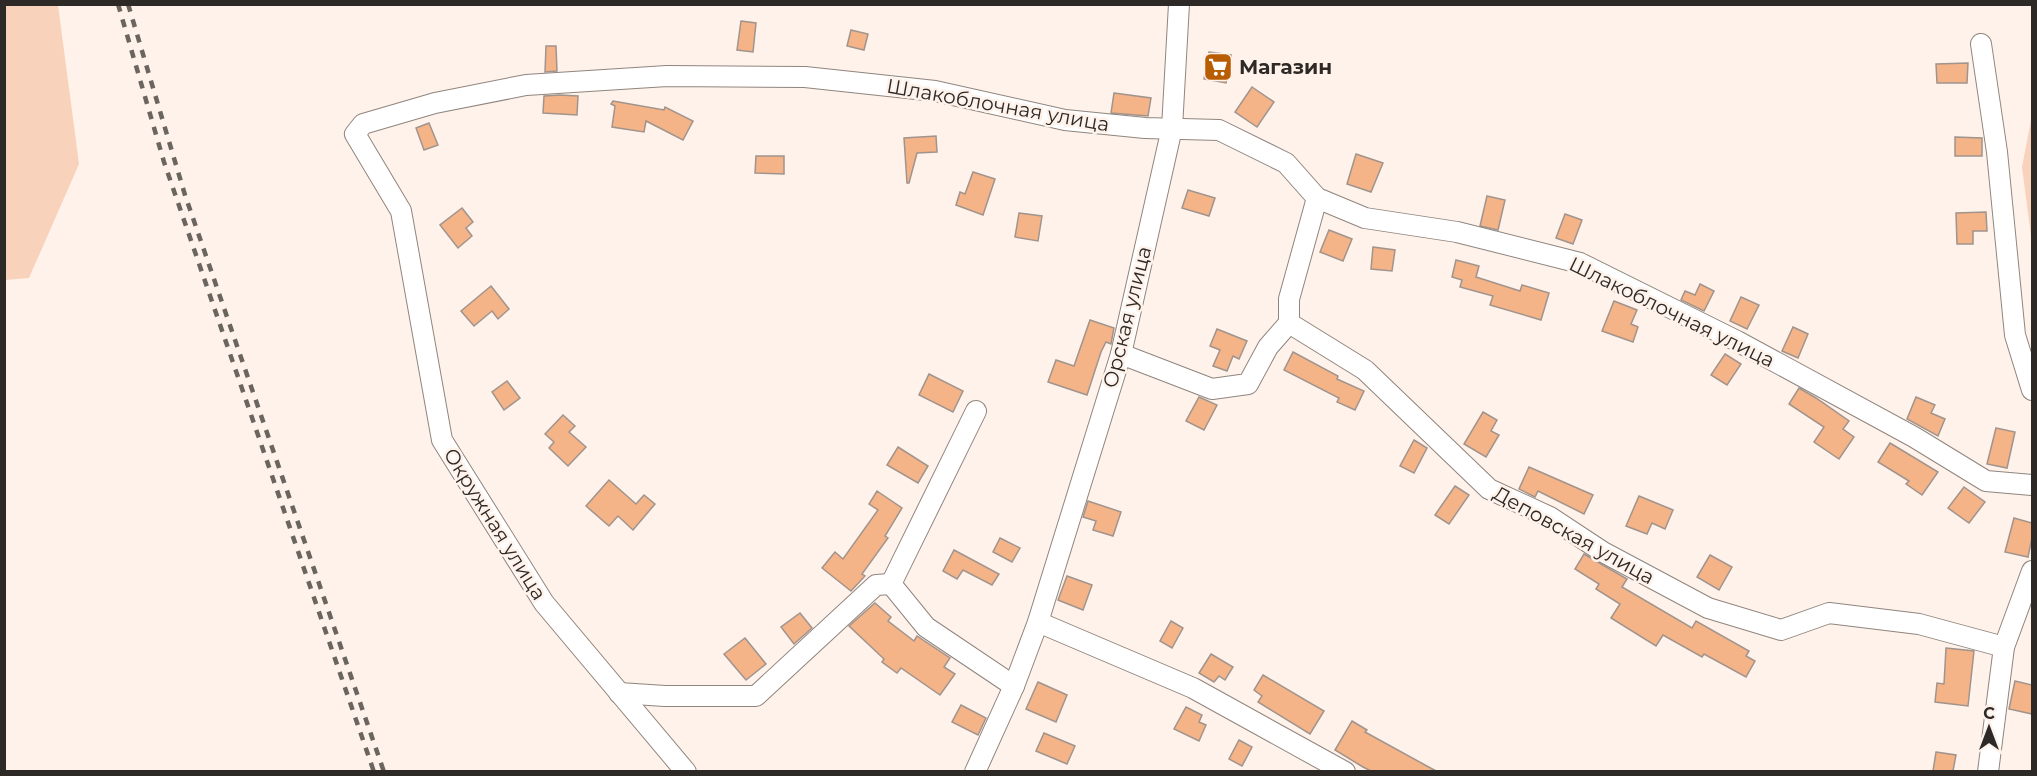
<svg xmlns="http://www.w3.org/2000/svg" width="2037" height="776" font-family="Montserrat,sans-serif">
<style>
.green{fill:#f8d2ba}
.building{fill:#f5b388;stroke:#a0948d;stroke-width:1.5}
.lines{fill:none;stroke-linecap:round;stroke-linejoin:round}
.minor-casing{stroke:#90857e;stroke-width:22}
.minor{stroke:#fff;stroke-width:20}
.rail{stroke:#6b6560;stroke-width:4.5;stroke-dasharray:8 8;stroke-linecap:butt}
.labels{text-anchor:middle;stroke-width:5;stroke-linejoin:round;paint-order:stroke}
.poi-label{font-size:20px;font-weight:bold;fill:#2d2926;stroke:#fef2ea;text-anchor:start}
.street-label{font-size:20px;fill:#2d2926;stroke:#fef2ea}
</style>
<rect width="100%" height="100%" fill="#fef2ea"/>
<g class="green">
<path d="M5,4L58,5L79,164L29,278L5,280Z"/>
<path d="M2032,115V244L2022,167Z"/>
</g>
<g class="building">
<path d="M741,21L756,23L753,52L737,50Z"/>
<path d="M851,30L868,34L864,50L847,46Z"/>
<path d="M546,46H556L557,71L545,72Z"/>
<path d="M1209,52L1231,55L1226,83L1204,79Z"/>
<path d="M1968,63L1967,83H1937L1936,64Z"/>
<path d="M1252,87L1274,102L1257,127L1235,112Z"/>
<path d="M1114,93L1151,98L1148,116L1111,113Z"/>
<path d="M560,95L578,96L577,115L543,113L544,96Z"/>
<path d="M613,101L664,110L665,107L693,121L683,140L646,121L644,132L612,127L615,106L611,104Z"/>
<path d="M429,123L438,145L424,150L416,128Z"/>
<path d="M936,136L937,152L917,153L909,183H907L904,138Z"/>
<path d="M1955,137L1982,138V156H1955Z"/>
<path d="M1356,154L1383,163L1371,192L1347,184Z"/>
<path d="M756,156H784V174L755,173Z"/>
<path d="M973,172L995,179L983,215L956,205L960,192L965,194Z"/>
<path d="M1188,190L1215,198L1209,216L1182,208Z"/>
<path d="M1487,196L1505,200L1498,230L1480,226Z"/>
<path d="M462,208L473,222L466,228L472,236L458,248L440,225Z"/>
<path d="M1986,212L1987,231H1973V244H1957L1956,213Z"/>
<path d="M1019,213L1042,216L1038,241L1015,237Z"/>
<path d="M1565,214L1582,220L1573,244L1556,238Z"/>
<path d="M1329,230L1352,239L1343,261L1320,252Z"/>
<path d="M1373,247L1395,250L1392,271L1371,269Z"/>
<path d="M1456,260L1479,266L1476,277L1520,291L1522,285L1549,293L1541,320L1490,305L1493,296L1460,287L1462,280L1452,277Z"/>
<path d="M1700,284L1714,291L1704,311L1681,300L1685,291L1695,295Z"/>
<path d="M491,286L509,309L498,319L492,311L474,326L461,311Z"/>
<path d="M1741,297L1759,305L1747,329L1730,321Z"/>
<path d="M1614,301L1637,310L1631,324L1638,327L1633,342L1602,331Z"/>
<path d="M1090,320L1114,328L1111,344L1106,342L1101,352L1087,395L1048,382L1056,360L1074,366Z"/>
<path d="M1793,327L1808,334L1798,358L1782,351Z"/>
<path d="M1217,329L1247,341L1239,359L1233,356L1227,371L1213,366L1220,350L1210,346Z"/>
<path d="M1293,352L1338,376L1337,379L1364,391L1355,410L1337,402L1339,398L1284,370Z"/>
<path d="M1725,354L1741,364L1727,385L1711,375Z"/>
<path d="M929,374L963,391L953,412L919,395Z"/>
<path d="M507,381L520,398L504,410L492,392Z"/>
<path d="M1799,388L1816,398L1849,421L1843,429L1854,437L1839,459L1814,442L1824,427L1789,404Z"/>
<path d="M1199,397L1217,405L1204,430L1186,421Z"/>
<path d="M1916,397L1935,405L1931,413L1945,419L1938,436L1907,419Z"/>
<path d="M1483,412L1497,420L1491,431L1499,435L1486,457L1464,444Z"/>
<path d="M563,415L575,426L569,432L586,447L568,466L549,448L554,442L545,434Z"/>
<path d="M1996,428L2015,432L2007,468L1987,464Z"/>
<path d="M1414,440L1427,448L1414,473L1400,466Z"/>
<path d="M1890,443L1938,472L1922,495L1906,484L1909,481L1878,462Z"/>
<path d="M898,447L928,466L918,483L887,465Z"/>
<path d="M1529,467L1593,495L1584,514L1538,491L1535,497L1519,489Z"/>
<path d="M609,480L636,504L644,495L655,504L633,530L618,516L609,526L586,506Z"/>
<path d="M1455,486L1469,495L1449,524L1435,515Z"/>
<path d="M1964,487L1985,502L1969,523L1948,508Z"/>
<path d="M877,491L902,508L885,536L888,538L862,574L865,576L851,591L822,568L835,552L843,559L878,510L869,504Z"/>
<path d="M1639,496L1673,510L1665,529L1652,523L1647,534L1626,526Z"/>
<path d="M1088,501L1121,512L1113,536L1093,530L1096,521L1083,517Z"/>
<path d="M2014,518L2032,523V538L2028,557L2005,552Z"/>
<path d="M1000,538L1020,548L1012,562L993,552Z"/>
<path d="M954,550L999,574L992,585L963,570L957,579L943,571Z"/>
<path d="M1584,554L1627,579L1622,587L1692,628L1696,621L1749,651L1746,656L1755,661L1746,677L1704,654L1702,657L1663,635L1656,646L1611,618L1620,604L1596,589L1599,584L1575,569Z"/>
<path d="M1710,555L1732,567L1719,590L1697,577Z"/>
<path d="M1067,576L1092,585L1083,610L1058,600Z"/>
<path d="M875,603L891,617L888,621L914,641L917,636L950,658L944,667L955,674L940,695L901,668L897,673L882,662L884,659L849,626Z"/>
<path d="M800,613L812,628L794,644L781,627Z"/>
<path d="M1171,621L1183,628L1172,648L1160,641Z"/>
<path d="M745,638L766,664L746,680L724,654Z"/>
<path d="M1946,648L1974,651L1968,706L1935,702L1937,683L1944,684Z"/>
<path d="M1211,654L1233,667L1225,680L1219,676L1214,682L1199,673Z"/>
<path d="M1263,675L1324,711L1310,734L1258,702L1262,696L1254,690Z"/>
<path d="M2015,681L2032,685V714L2009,709Z"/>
<path d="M1038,682L1067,695L1056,722L1026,709Z"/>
<path d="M961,705L986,718L978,735L952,722Z"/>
<path d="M1186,707L1202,715L1199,722L1206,725L1199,741L1174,729Z"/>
<path d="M1352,721L1367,730L1365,732L1436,771H1371L1363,767L1335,750Z"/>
<path d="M1044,733L1075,746L1067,764L1036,751Z"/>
<path d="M1239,740L1252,747L1242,766L1229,759Z"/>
<path d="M1936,752L1956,755L1953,771H1933Z"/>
</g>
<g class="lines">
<g class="minor-casing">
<g id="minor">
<path d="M1981,44L1997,152L2015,335L2032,390"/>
<path d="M1289,323V299L1317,198"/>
<path d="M1121,354L1212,389L1248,384L1268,347L1289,323L1365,370L1489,489L1550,517L1603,552L1708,608L1781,630L1829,613L1919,624L2004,647"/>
<path d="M891,584L976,411"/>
<path d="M1038,622L1193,688L1345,772"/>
<path d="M619,693L665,696H756L876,585L891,584L926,627L1014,686"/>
<path d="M686,772L544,603L442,440L401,211L355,134L363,124L435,103L526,85L667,76L805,77L935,91L1065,120L1145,128L1219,130L1286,163L1317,198L1365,218L1457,232L1580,263L1737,341L1914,437L1986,481L2032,485"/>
<path d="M975,772L1014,686L1038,622L1121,354L1172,128L1179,4"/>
<path d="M1988,772L2004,647L2032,571"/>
</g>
</g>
<use href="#minor" class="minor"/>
<g class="rail">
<path d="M118,4L164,162L374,772"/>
<path d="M128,4L185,195L384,772"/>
</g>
</g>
<defs>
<g id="supermarket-square" transform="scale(1.5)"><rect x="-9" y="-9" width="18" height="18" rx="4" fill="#b85d02" stroke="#fef2ea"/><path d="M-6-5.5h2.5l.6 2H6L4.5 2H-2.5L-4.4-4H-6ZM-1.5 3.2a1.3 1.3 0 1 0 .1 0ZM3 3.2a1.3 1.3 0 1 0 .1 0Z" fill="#fff"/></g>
</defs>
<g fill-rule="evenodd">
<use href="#supermarket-square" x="1218" y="67"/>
</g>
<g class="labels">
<g class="poi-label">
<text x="1239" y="74">Магазин</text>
</g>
<g class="street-label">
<text transform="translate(998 105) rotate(10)" y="7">Шлакоблочная улица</text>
<text transform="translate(1672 312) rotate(26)" y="7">Шлакоблочная улица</text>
<text transform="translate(1127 317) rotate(-76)" y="7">Орская улица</text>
<text transform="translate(495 524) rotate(58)" y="7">Окружная улица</text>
<text transform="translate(1574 535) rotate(29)" y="7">Деповская улица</text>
</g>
</g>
<rect width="2037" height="776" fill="none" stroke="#2d2926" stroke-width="12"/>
<g transform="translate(1989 728)" stroke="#fef2ea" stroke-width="4.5" paint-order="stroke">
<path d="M0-4.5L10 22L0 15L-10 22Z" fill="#2d2926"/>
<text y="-9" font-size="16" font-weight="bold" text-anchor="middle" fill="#2d2926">С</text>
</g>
</svg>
